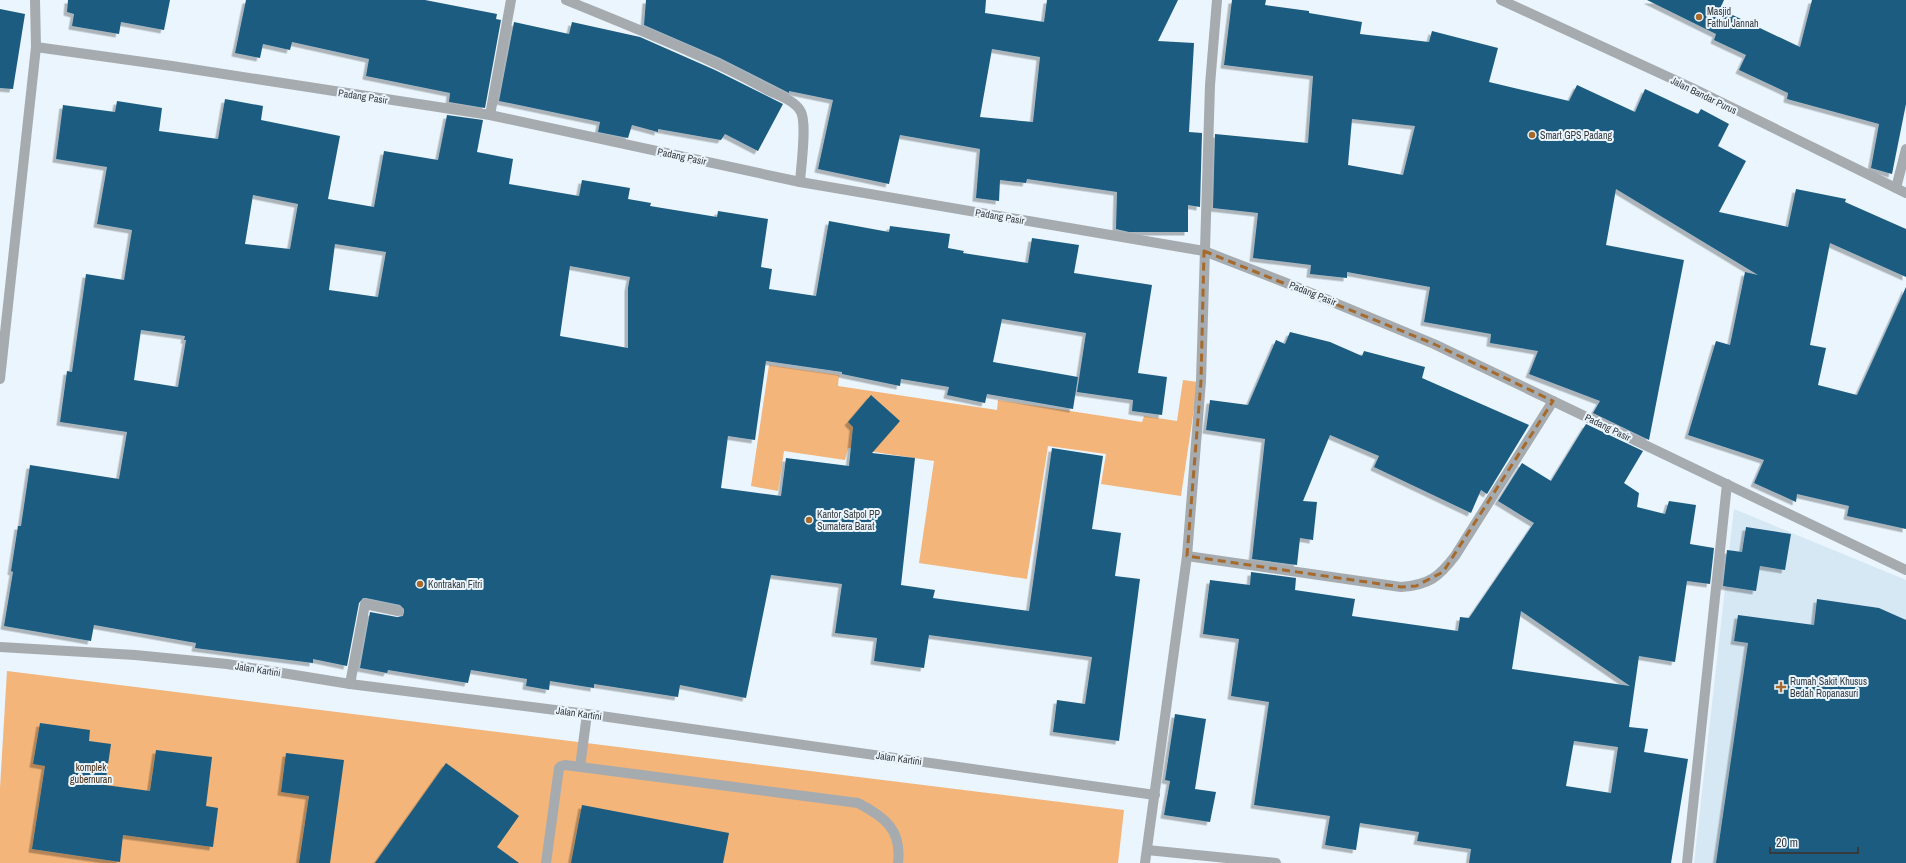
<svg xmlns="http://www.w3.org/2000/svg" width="1906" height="863" font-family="'Archivo Narrow',sans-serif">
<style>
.built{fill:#d6e8f4}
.green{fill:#f3b57a}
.building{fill:#1c5c80;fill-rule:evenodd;filter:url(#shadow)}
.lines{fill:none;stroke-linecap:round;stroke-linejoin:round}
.minor{stroke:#a6abaf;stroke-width:10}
.marked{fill:none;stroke:#a66b2c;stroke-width:3;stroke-dasharray:8 5;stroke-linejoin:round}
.poi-dot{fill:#a66b2c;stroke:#eaf5fd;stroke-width:1.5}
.labels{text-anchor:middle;stroke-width:4;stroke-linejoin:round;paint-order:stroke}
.poi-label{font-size:10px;fill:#363a3d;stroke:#eaf5fd;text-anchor:start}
.street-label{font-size:10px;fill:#363a3d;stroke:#eaf5fd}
.park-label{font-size:10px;fill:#482e13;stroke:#eaf5fd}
</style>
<defs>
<filter id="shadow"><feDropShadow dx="-3.5" dy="3.5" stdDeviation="0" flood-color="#0004"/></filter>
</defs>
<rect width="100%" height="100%" fill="#eaf5fd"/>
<path class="built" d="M1734,509L1906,580V642L1821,863H1694Z"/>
<g class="green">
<path d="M769,365L839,375L838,386L997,410L998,400L1142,422L1144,416L1177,421L1183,380L1198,382L1181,496L1101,484L1106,454L1048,446L1027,579L919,563L934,461L848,448L845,460L784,451L778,491L751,486Z"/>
<path d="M7,671L1124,810L1118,863H0V788Z"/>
</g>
<g class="building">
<path d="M68,0H170L164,30L121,22L119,34L72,26L74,14L67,12Z"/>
<path d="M246,0H425L497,14L496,19L501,20L485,108L449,102L450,93L366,76L369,59L292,42L290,50L263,44L260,58L235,53Z"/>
<path d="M646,0H986L985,13L1044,22L1047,0H1178L1158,41L1194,43L1189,132L1202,133L1200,207L1188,205V232H1129L1116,229L1117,192L1027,179L1026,183L1000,180L999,201L976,198L980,149L900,135L889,184L818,169L833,100L789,91V93L720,58L644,25ZM992,49L1040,57L1033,122L980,117Z"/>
<path d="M1232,0H1266L1265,5L1309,11V13L1362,22L1360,34L1429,42L1432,31L1498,48L1489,82L1569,101L1577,85L1635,112L1645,89L1698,114L1701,109L1729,124L1718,146L1746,161L1719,212L1788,227L1796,189L1846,199L1845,202L1906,229V277L1830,243L1810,345L1826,348L1818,385L1857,395L1906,287V529L1847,516L1849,506L1797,494L1796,502L1754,483L1764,460L1688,435L1716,341L1730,345L1745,272L1758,275L1616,189L1606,245L1684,260L1649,440L1593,413L1600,401L1529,374L1538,351L1490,343L1491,334L1424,322L1430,287L1347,272V278L1310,274L1311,265L1253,258L1258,213L1213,208L1215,134L1308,143L1313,76L1224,65ZM1352,119L1415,126L1403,175L1348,165Z"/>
<path d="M1647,0H1724L1720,9L1800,47L1812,0H1906V104L1892,174L1871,168L1879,124L1787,99L1788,93L1739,70L1746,55L1714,40L1716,34Z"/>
<path d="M0,9L25,14L13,89L0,88Z"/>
<path d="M514,22L569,34L572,22L640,37L715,70L783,104L758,151L725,134L721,140L658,129V132L632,125L628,138L598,132L600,122L499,101Z"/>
<path d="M225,99L263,106L261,120L340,136L328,199L374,207L384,151L438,160L447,115L483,120L477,152L513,159L509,184L579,196L582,180L630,188L628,199L651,203L650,206L717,217L718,211L768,219L761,267L772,269L769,289L816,296L829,221L889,232L890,226L950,234L948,248L964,251L963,253L1028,263L1032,238L1079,245L1074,273L1152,285L1138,373L1167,377L1162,415L1132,411L1133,400L1077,392L1086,333L1002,319L993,362L1078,377L1073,409L987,394L985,403L947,395L949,387L901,379L900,386L842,374V372L766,361L755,440L728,436L721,488L781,496L786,458L849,466L853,427L848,422L871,395L900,421L872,453L915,458L901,585L935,590L933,598L1029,611L1052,448L1103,456L1092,529L1121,533L1115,576L1140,579L1119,741L1053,732L1057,700L1085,704L1092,657L929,635L924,668L874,661L877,638L835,633L842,584L771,575L746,698L680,685L678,697L594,684V688L550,681L549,690L526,686L527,679L471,670L468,683L388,670L387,673L360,668L370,612L397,617L403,616L404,612V609L400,605L366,598H363L359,603L347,666L313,659V663L195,648L196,643L94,625L91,641L4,626L13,572L11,571L18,526H21L30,465L119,479L127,432L60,422L67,371L72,372L86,274L124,280L132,230L97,224L107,167L56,159L63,105L115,112L117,101L162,108L159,131L218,139ZM253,195L298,204L290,249L245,244ZM335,244L386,252L378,297L329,290ZM570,266L630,277L628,288V348L560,336ZM141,330L185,336L184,340H186L178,387L134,380Z"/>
<path d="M1290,332L1330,342L1362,356L1364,351L1425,367L1422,378L1529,425L1487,494L1481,490L1471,513L1374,467L1379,456L1330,435L1303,501L1317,502L1313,540L1300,538L1297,565L1252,559L1265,439L1206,430L1210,400L1248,405L1276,340L1285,344Z"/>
<path d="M1586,424L1643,451L1624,483L1639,493L1637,507L1665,514L1669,501L1696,505L1690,544L1714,548L1710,584L1687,581L1675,662L1639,656L1629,727L1648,729L1644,752L1688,759L1671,863H1469L1471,849L1417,841L1419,832L1360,823L1356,850L1325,845L1330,816L1254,805L1269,702L1231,696L1239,639L1203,634L1210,580L1250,585L1251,572L1296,578L1295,590L1355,599L1352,616L1458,631L1460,617L1469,618L1534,523L1498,501L1522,463L1551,481ZM1521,611L1630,686L1512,669ZM1574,741L1618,747L1611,793L1566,786Z"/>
<path d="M1746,527L1791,534L1785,570L1760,566L1756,591L1723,586L1727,550L1742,552Z"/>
<path d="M1817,599L1879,608L1906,620V863H1716L1748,643L1734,641L1738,615L1814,625Z"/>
<path d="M1175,714L1206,719L1195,789L1216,792L1210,822L1164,815L1170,781L1165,780Z"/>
<path d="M40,723L90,730L89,741L111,744L105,785L150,791L156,750L212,757L206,806L218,808L213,847L123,835L120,862L32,849L45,766L33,764Z"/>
<path d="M286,753L344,760L330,863H299L309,796L281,792Z"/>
<path d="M446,763L519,816L497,847L519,863H375Z"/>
<path d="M582,805L729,833L723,863H571Z"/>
</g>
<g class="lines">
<g class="minor">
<path d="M566,0C634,28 702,54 766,89C777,95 795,100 801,112C807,124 801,167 800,182"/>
<path d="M1501,0L1692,88L1906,193"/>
<path d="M36,47L172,66L490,115L800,182L1204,251L1294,286L1434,344L1906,570"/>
<path d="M490,115L511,0"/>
<path d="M1896,188L1906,149"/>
<path d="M0,379L36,47L35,0"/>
<path d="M1187,556L1401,587C1429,585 1439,577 1455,556L1553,401"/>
<path d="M0,647L135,655L227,664L350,684L587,714L1155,795"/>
<path d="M350,684L365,604L398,611"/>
<path d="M580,767L587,714"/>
<path d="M1147,850L1276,863"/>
<path d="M546,863L559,768L561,766L565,765L858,803C885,817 902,830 898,863"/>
<path d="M1145,863L1187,556L1201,381L1210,85L1217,0"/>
<path d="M1687,863L1727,484"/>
</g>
</g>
<path class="marked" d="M1204,251L1434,344L1553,401L1443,572L1416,586L1401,587L1187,556L1201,381Z"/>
<g class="poi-dot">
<circle cx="1699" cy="17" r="4"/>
<circle cx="1532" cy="135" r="4"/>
<circle cx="809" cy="520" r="4"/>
<circle cx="420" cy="584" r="4"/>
<path d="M1779 681h4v4h4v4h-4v4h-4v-4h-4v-4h4z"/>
</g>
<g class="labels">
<g class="poi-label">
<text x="1707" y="15">Masjid<tspan x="1707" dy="12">Fathul Jannah</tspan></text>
<text x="1540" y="139">Smart GPS Padang</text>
<text x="817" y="518">Kantor Satpol PP<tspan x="817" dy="12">Sumatera Barat</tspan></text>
<text x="428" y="588">Kontrakan Fitri</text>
<text x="1790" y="685">Rumah Sakit Khusus<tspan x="1790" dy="12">Bedah Ropanasuri</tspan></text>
</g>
<g class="street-label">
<text transform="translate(1704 95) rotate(26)" y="4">Jalan Bandar Purus</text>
<text transform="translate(363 96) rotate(9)" y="4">Padang Pasir</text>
<text transform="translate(682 156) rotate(12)" y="4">Padang Pasir</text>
<text transform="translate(1000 216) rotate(10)" y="4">Padang Pasir</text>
<text transform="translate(1313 293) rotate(22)" y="4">Padang Pasir</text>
<text transform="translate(1608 427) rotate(26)" y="4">Padang Pasir</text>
<text transform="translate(258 669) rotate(9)" y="4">Jalan Kartini</text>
<text transform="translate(579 713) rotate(8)" y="4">Jalan Kartini</text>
<text transform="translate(899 758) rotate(8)" y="4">Jalan Kartini</text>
</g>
<g class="park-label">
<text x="91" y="771">komplek<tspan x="91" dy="12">gubernuran</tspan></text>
</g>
</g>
<path d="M1770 847v6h88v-6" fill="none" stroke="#363a3d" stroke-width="2"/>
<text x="1776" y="847" font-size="12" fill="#363a3d" stroke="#eaf5fd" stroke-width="3" paint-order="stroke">20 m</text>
</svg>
